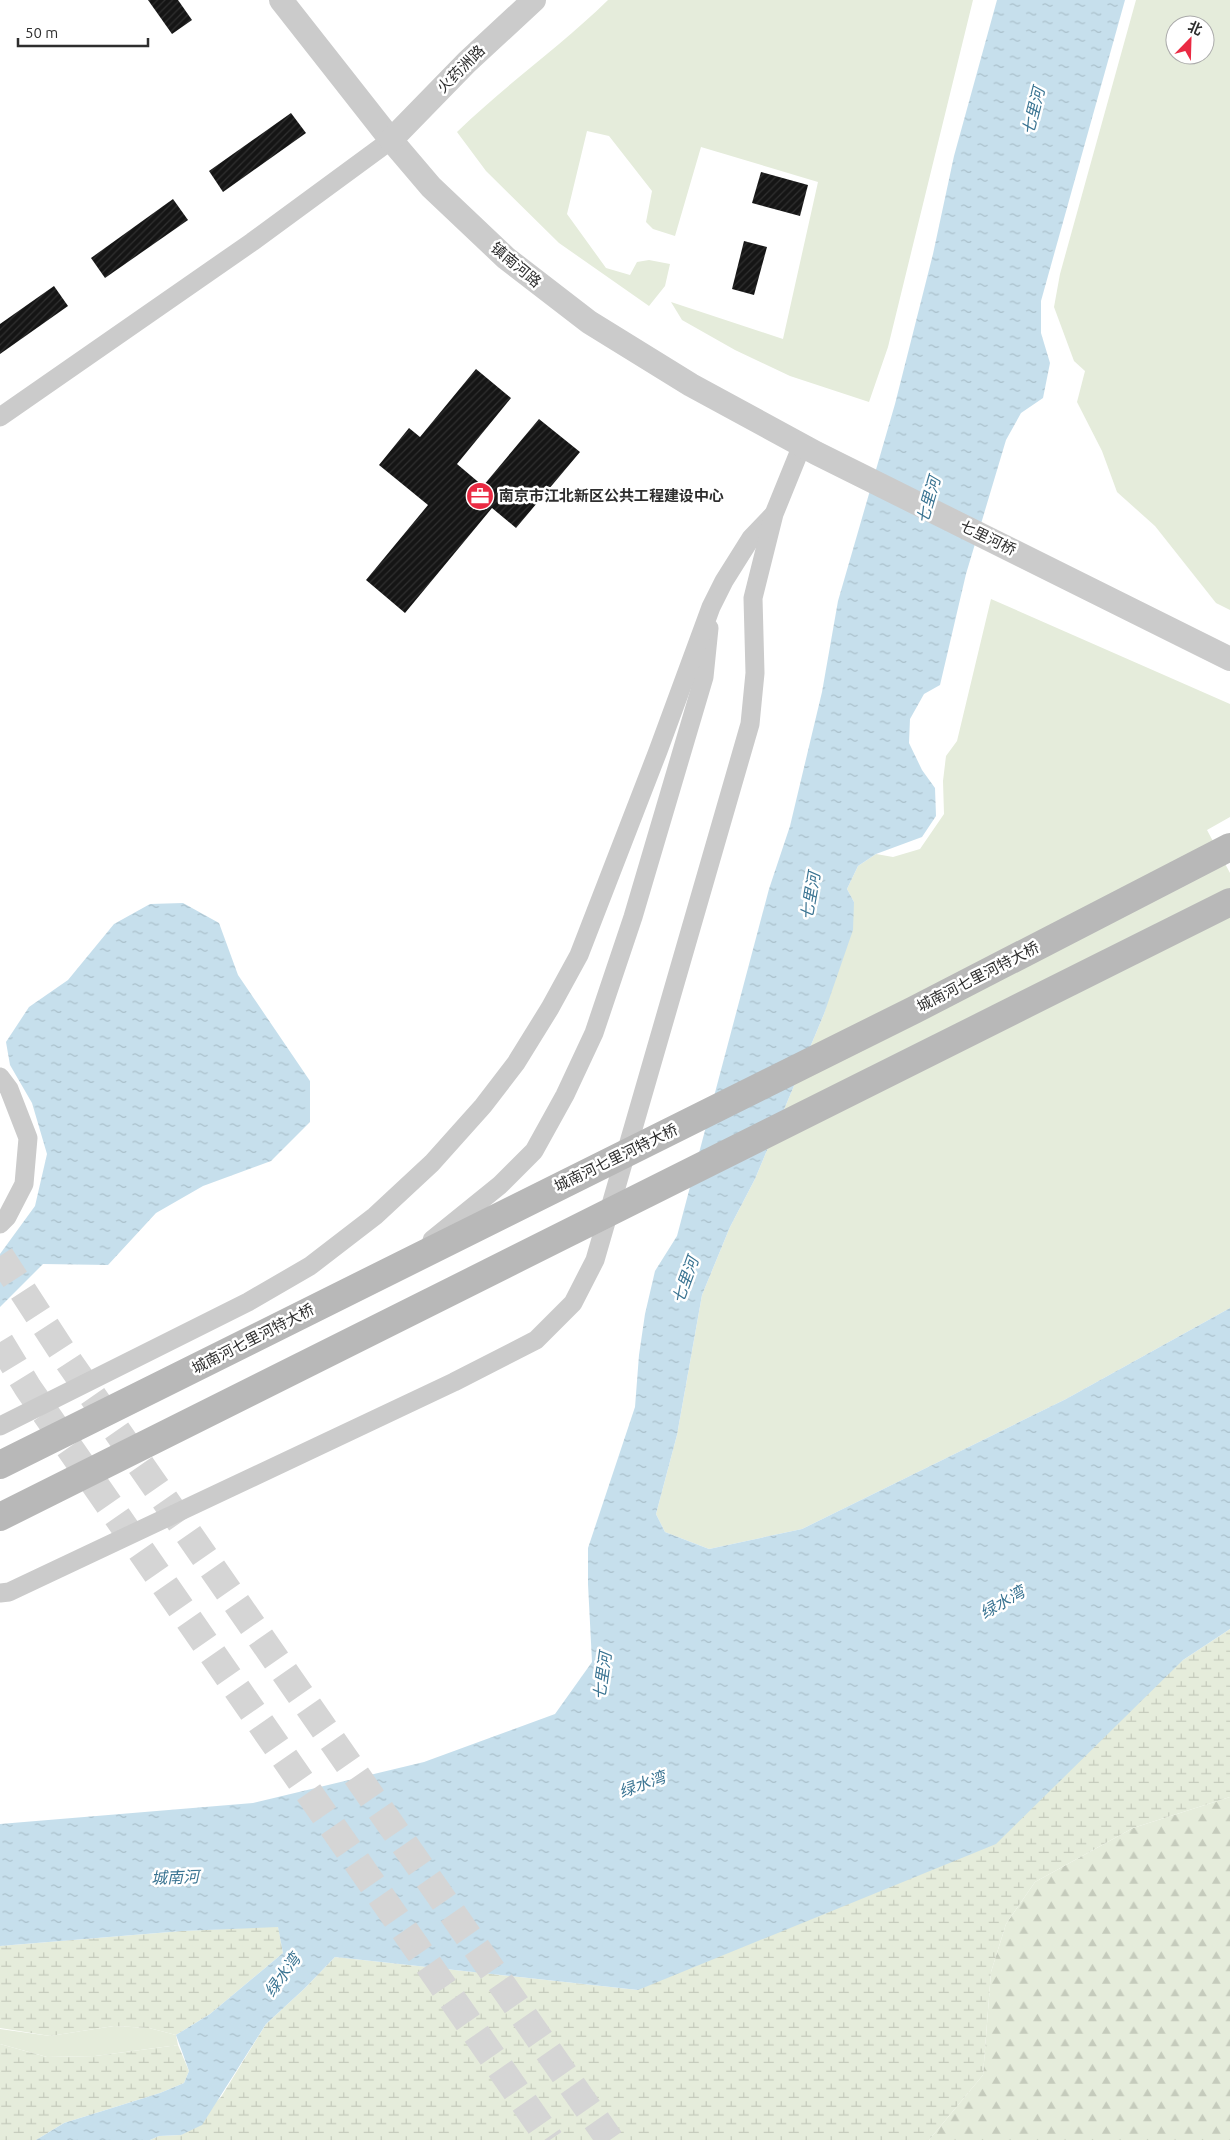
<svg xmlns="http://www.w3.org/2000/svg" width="1230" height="2140" font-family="Ubuntu,'Noto Sans SC',sans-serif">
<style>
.grass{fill:#e5ecdb;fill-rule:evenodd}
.forest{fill:url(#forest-firs)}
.wetland{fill:url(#wetland-marsh)}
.water{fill:url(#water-ripples)}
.building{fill:url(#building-hatch)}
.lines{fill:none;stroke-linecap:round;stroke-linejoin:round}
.trunk-tunnel{stroke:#d5d5d5;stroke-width:28;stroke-dasharray:28 14;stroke-linecap:butt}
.minor{stroke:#cbcbcb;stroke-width:19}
.tertiary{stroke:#cbcbcb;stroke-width:24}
.secondary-bridge{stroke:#b8b8b8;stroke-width:28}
.labels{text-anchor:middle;stroke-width:5;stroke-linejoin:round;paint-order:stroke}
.street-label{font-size:15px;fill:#2e2e2e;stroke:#fff}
.poi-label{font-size:15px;font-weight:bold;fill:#2e2e2e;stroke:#fff;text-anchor:start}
.water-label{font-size:16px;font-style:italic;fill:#3a7492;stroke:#fff}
</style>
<defs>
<pattern id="forest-firs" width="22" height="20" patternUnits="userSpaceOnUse" patternTransform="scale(1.25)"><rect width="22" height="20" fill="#e5ecdb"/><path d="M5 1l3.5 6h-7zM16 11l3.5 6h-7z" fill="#c5cbbc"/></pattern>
<pattern id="wetland-marsh" width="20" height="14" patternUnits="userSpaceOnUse" patternTransform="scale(1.25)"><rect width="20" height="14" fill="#e5ecdb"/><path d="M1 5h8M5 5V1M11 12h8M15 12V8" fill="none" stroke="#c5cbbc"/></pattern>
<pattern id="water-ripples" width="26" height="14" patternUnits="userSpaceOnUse" patternTransform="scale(1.25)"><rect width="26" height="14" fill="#c6dfec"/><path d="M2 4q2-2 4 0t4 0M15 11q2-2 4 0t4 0" fill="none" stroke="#aac0cb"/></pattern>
<pattern id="building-hatch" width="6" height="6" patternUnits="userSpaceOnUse" patternTransform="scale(1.25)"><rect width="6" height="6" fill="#151515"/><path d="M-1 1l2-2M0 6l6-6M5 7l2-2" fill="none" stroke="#2f2f2f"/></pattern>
</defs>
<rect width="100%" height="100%" fill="#fff"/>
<g class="grass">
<path d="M608,0H973L888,347L869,402L790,376L735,350L682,320L671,302L783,339L818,182L701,147L675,236L653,229L646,222L652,191L609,136L587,131L567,214L606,268L630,275L637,262L649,260L670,264L665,286L649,306L559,243L486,171L457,132C505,85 560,47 608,0Z"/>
<path d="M1136,0H1230V610L1216,603L1155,526L1117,492L1102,451L1077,402L1085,371L1074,361L1054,307L1060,274ZM1175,25H1205V55H1175Z"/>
<path d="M991,599L1230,704V817L1207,830L1230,873V1308L1066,1399L802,1529L709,1549L665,1532L656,1514L677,1435L702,1295L730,1227L755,1179L824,1014L854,902L847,889L858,866L876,854L893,857L920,849L944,814L943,781L946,756L957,741Z"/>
<path d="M114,2026L149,2028L176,2035L178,2045L95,2056L47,2057L0,2044V2029L50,2036Z"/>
</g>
<path class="forest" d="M1230,1797V2140H929L983,2075L991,1972L1006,1924L1035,1882L1133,1828Z"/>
<g class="wetland">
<path d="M1230,1629V1797L1133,1828L1035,1882L1006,1924L991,1972L983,2075L929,2140H150L159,2136L181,2135L221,2097L266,2024L304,1989L335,1957L638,1990L1183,1660Z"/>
<path d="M278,1926L283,1953L210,2014L176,2035L149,2028L114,2026L50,2036L0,2028V1946L182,1931Z"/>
<path d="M0,2044L47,2057L95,2056L178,2045L189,2071L184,2083L160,2093L64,2123L36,2140H0Z"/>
</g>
<g class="water">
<path d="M997,0H1125L1041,301V333L1050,363L1043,398L1021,413L1006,440L966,574L940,685L924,694L910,719L909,743L922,770L935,788L936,816L922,837L876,854L858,866L847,889L854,902L853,930L824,1014L755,1179L730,1227L702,1295L677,1435L656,1514L665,1532L709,1549L802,1529L1066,1399L1230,1308V1629L1183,1660L996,1844L638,1990L335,1957L304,1989L266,2024L202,2125L181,2135L159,2136L150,2140H36L64,2123L160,2093L184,2083L189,2071L176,2035L210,2014L283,1953L278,1927L182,1931L0,1946V1824L253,1803L424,1762L555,1714L592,1662L588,1584V1548L635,1407L639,1355L645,1314L655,1271L677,1236L769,889L790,826L822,692L838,601L895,404L933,254L954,156Z"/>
<path d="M183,903L219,923L238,975L310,1081V1122L271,1161L203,1186L156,1213L108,1265L43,1264L0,1307V1254L35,1206L47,1154L32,1103L10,1065L6,1042L29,1007L68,980L114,924L150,904Z"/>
</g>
<g class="building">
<path d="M148,0H178L192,20L172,34Z"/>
<path d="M291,113L306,133L223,192L209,171Z"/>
<path d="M761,172L808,185L800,216L752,203Z"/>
<path d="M173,199L188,220L105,278L91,258Z"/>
<path d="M744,241L767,247L754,295L732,289Z"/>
<path d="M54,286L68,306L0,354V324Z"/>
<path d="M476,369L511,398L457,464L483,486L539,419L580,452L516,528L492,508L405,613L366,580L428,505L379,465L409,428L420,437Z"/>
</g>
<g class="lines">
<g class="trunk-tunnel">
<path d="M0,1256L69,1362L610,2140"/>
<path d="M0,1342L28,1388L550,2140"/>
</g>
<g class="minor">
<path d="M0,417L252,242L391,140"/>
<path d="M0,1077L9,1089L28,1138L24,1184L7,1217L0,1224"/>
<path d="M432,1240L500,1185L534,1151L565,1095L594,1033L633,917L704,677L709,628"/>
<path d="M0,1426L248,1302L310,1266L375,1216L432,1163L483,1106L516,1063L550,1008L579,955L658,751L711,607L724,581L751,538L773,515"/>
<path d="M0,1593L9,1592L454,1382L536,1340L573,1303L595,1260L750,724L755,673L753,598L774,514L802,445"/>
</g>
<g class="tertiary">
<path d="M281,0L391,140L431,187L506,258L589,322L691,385L816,453L1230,659"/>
<path d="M391,140L467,62L534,0"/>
</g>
<g class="secondary-bridge">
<path d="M0,1465L914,1010L1230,847"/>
<path d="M0,1517L1230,902"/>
</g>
</g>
<defs>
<g id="office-disc" transform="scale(1.4375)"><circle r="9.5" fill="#ea2a43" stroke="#fff"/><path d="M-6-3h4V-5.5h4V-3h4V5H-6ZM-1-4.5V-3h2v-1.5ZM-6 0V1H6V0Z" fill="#fff"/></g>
</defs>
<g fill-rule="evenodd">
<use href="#office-disc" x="480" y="496"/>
</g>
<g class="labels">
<g class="street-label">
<text transform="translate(461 69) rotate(-45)" y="5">火药洲路</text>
<text transform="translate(516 265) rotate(40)" y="5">镇南河路</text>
<text transform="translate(988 538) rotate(26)" y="5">七里河桥</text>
<text transform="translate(978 977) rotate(-27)" y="5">城南河七里河特大桥</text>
<text transform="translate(616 1158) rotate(-26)" y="5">城南河七里河特大桥</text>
<text transform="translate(253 1339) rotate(-27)" y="5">城南河七里河特大桥</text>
</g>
<g class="poi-label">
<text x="499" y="501">南京市江北新区公共工程建设中心</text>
</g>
<g class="water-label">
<text transform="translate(1033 111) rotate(-76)" y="6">七里河</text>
<text transform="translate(928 500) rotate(-74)" y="6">七里河</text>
<text transform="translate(810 896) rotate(-80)" y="6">七里河</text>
<text transform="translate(685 1280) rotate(-70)" y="6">七里河</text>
<text transform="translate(1002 1602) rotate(-30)" y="6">绿水湾</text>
<text transform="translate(602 1676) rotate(-82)" y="6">七里河</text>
<text transform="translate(642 1784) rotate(-20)" y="6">绿水湾</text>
<text transform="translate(175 1877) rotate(-2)" y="6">城南河</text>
<text transform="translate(282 1975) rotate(-54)" y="6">绿水湾</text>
</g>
</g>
<g transform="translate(1190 40) rotate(23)"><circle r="24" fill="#ffffff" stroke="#ababab"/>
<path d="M0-4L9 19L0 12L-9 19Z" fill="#ea2a43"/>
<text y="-8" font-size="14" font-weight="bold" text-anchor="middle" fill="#2e2e2e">北</text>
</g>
<path d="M18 38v8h130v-8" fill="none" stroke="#2e2e2e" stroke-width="2.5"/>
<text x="25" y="38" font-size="15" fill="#2e2e2e" stroke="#ffffff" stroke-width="4" paint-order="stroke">50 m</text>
</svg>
